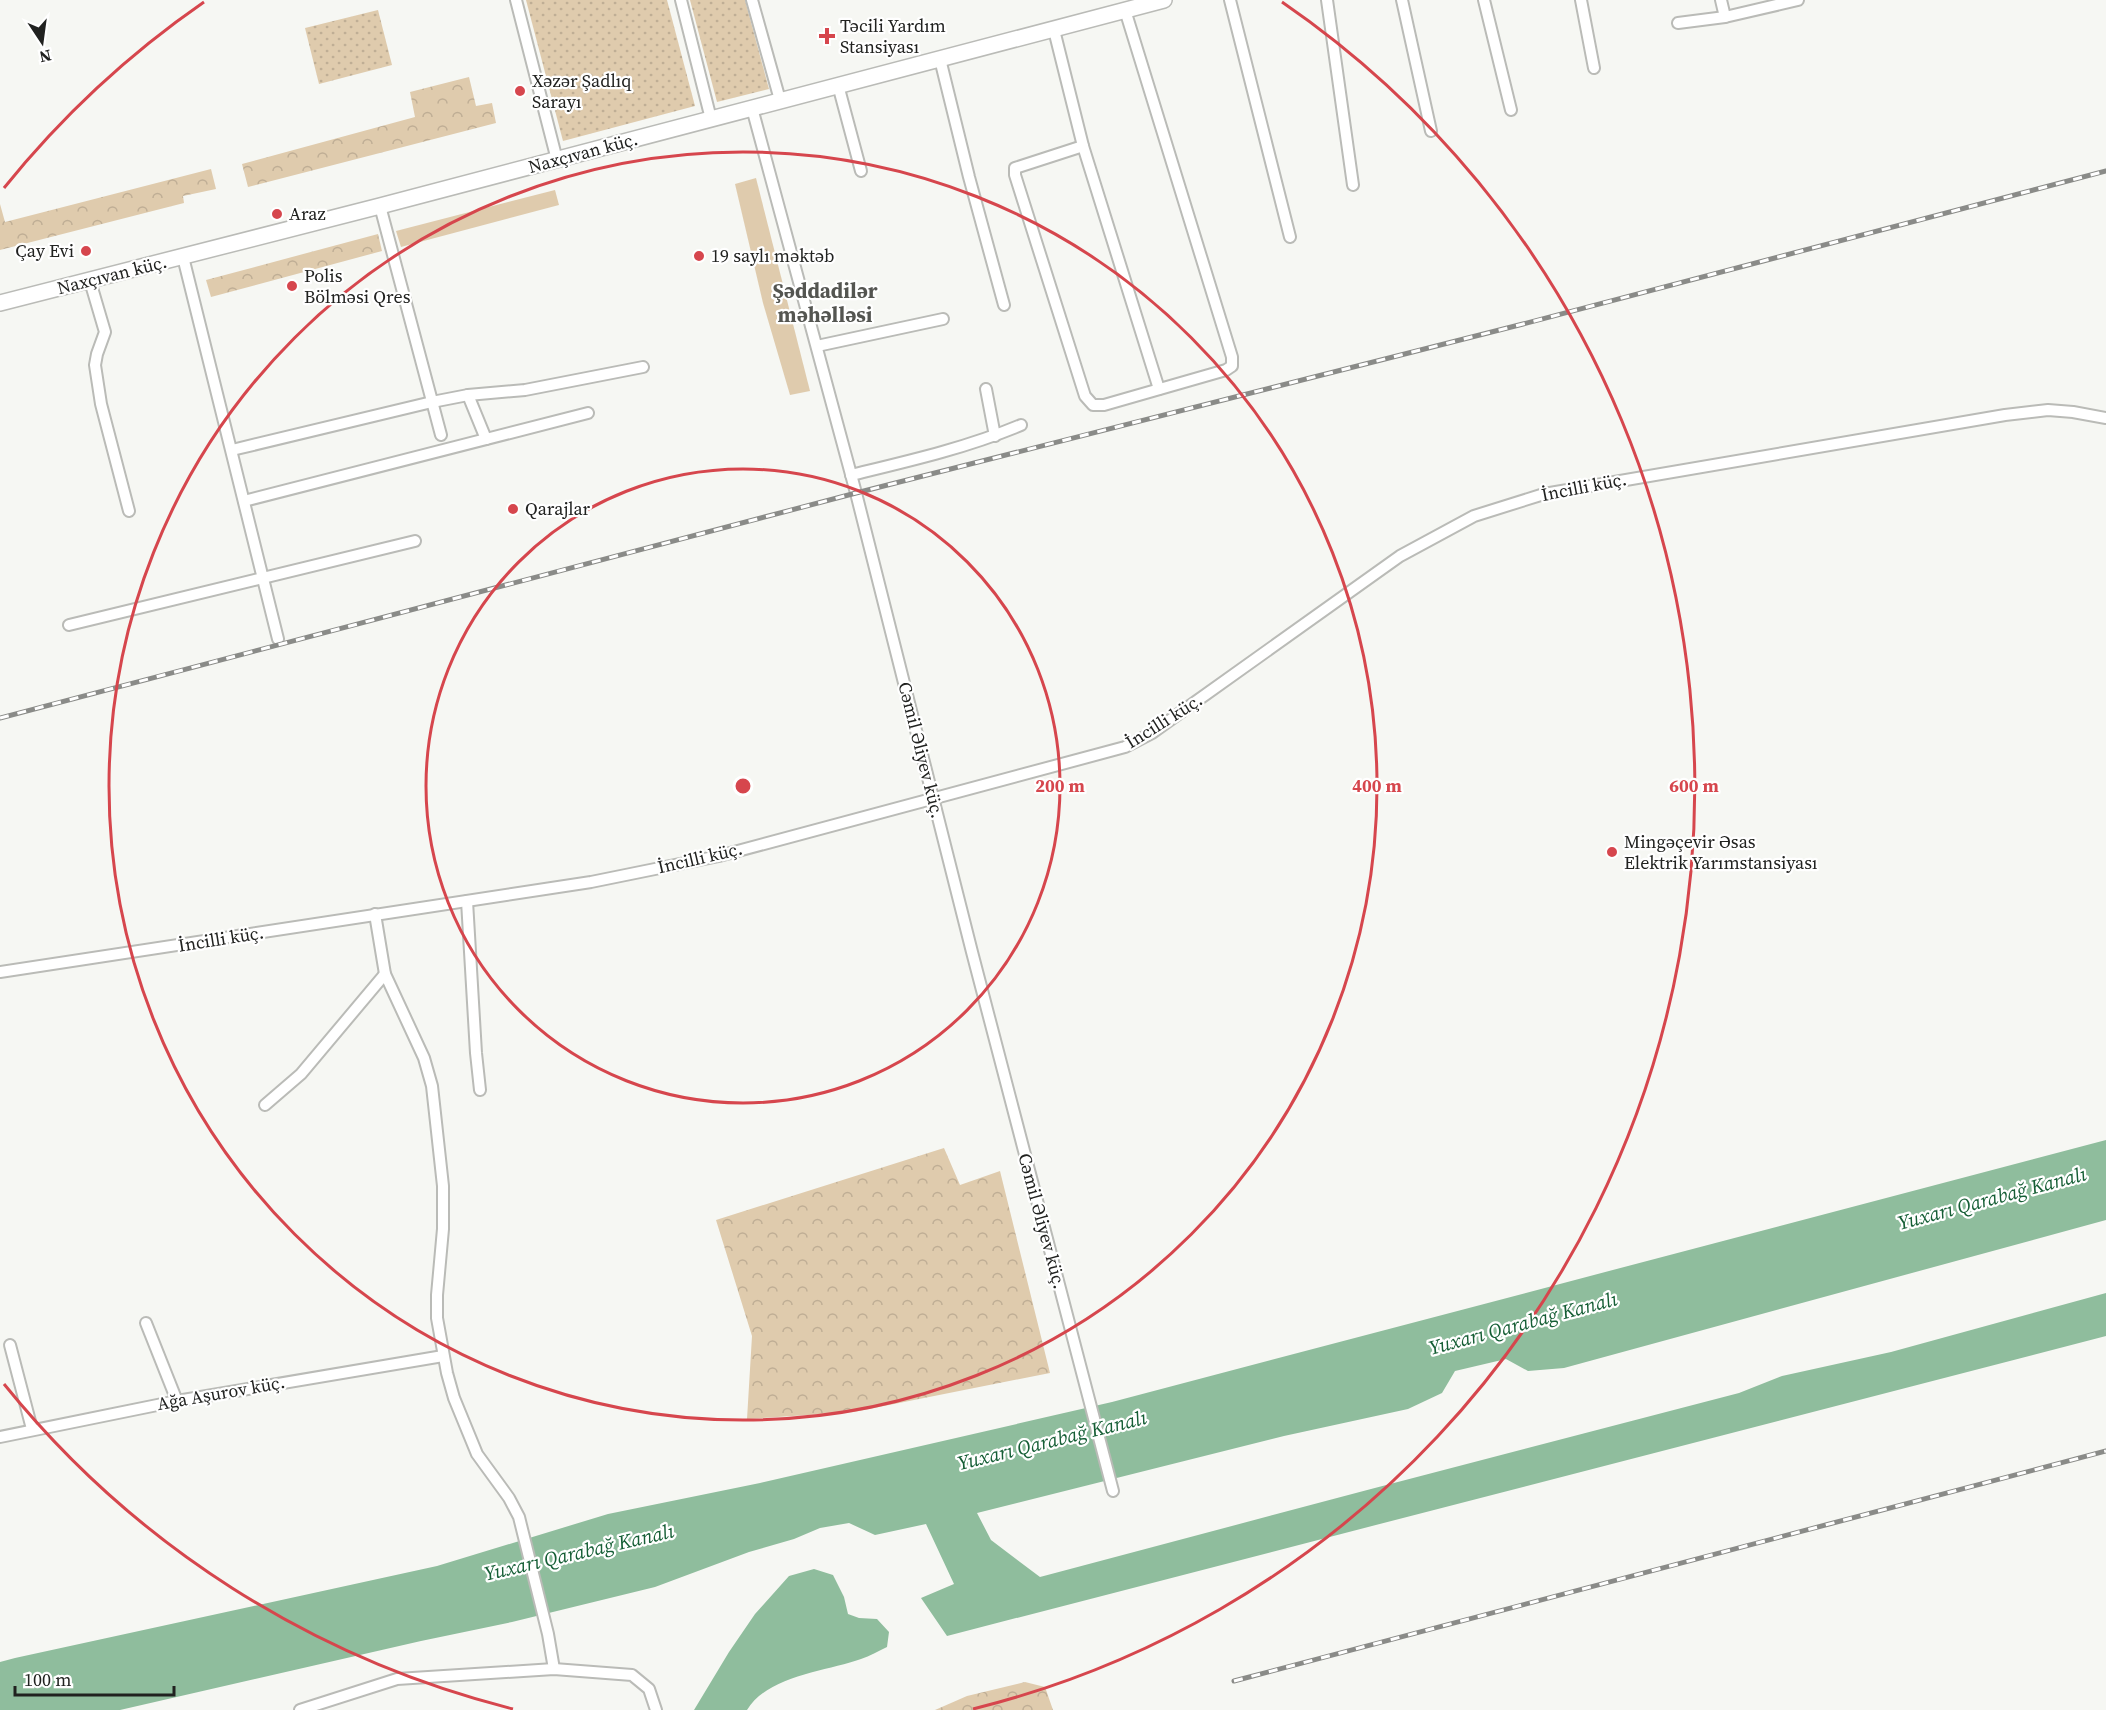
<svg xmlns="http://www.w3.org/2000/svg" width="2106" height="1710" font-family="'Source Serif 4',serif">
<style>
.grass{fill:#dfcbad}
.forest{fill:url(#forest-crowns)}
.park{fill:url(#park-dots)}
.water{fill:#8fbd9d}
.lines{fill:none;stroke-linecap:round;stroke-linejoin:round}
.street-casing{stroke:#babbb7;stroke-width:14}
.secondary-casing{stroke:#babbb7;stroke-width:18}
.street{stroke:#fff;stroke-width:10}
.secondary{stroke:#fff;stroke-width:15}
.rail-casing{stroke:#8a8b88;stroke-width:5}
.rail{stroke:#fff;stroke-width:3;stroke-dasharray:9;stroke-linecap:butt}
.ring{fill:none;stroke:#d6464d;stroke-width:3}
.poi-dot{fill:#d6464d;stroke:#fff;stroke-width:2}
.labels{text-anchor:middle;stroke-width:4.5;stroke-linejoin:round;paint-order:stroke}
.poi-label{font-size:18px;fill:#212220;stroke:#fff;text-anchor:start}
.street-label{font-size:18px;fill:#212220;stroke:#fff}
.water-label{font-size:20px;font-style:italic;fill:#155e35;stroke:#fff}
.quarter-label{font-size:21px;font-weight:bold;fill:#545551;stroke:#fff}
.centre{fill:#d6464d;stroke:#fff;stroke-width:3}
.ring-label{font-size:18px;text-anchor:middle;font-weight:bold;fill:#d6464d;stroke:#fff;stroke-width:4.5;stroke-linejoin:round;paint-order:stroke}
</style>
<defs>
<pattern id="forest-crowns" width="20" height="18" patternUnits="userSpaceOnUse" patternTransform="scale(1.5)"><rect width="20" height="18" fill="#dfcbad"/><path d="M2 6a3 3 0 1 1 6 0M12 15a3 3 0 1 1 6 0" fill="none" stroke="#bfae95"/></pattern>
<pattern id="park-dots" width="8" height="8" patternUnits="userSpaceOnUse" patternTransform="scale(1.5)"><rect width="8" height="8" fill="#dfcbad"/><path d="M2 2h.1M6 6h.1" fill="none" stroke="#bfae95" stroke-width="1.8" stroke-linecap="round"/></pattern>
</defs>
<rect width="100%" height="100%" fill="#f6f7f3"/>
<g class="grass">
<path d="M756,178L810,391L790,395L763,303L735,184Z"/>
<path d="M555,190L559,205L401,247L396,231Z"/>
</g>
<g class="forest">
<path d="M469,77L476,106L492,103L496,123L248,187L242,164L415,117L410,92Z"/>
<path d="M211,169L216,189L183,196L184,203L0,250V204L5,222Z"/>
<path d="M378,234L382,251L211,297L206,280Z"/>
<path d="M944,1148L960,1185L1000,1171L1050,1373L854,1412L747,1419L752,1336L716,1220Z"/>
<path d="M1025,1682L1045,1687L1053,1710H935L967,1696Z"/>
</g>
<g class="park">
<path d="M526,0H667L695,106L563,141Z"/>
<path d="M690,0H745L769,89L717,102Z"/>
<path d="M378,10L392,65L319,84L305,28Z"/>
</g>
<g class="water">
<path d="M2106,1140V1220L1564,1368L1528,1371L1506,1359L1455,1371L1442,1393L1408,1409L1284,1436L977,1513L991,1540L1040,1577L1371,1489L1739,1393L1782,1376L1891,1352L2106,1293V1336L947,1636L921,1598L954,1584L926,1524L875,1535L849,1523L820,1528L794,1539L749,1552L655,1587L512,1622L421,1641L120,1710H0V1662L15,1658L437,1566L608,1514L760,1483L1112,1402Z"/>
<path d="M814,1569L833,1575L844,1597L848,1614L859,1618L877,1619L889,1632L887,1647C878,1651 870,1656 861,1659C827,1671 767,1676 747,1710H694L729,1652L755,1614L789,1576Z"/>
</g>
<g class="lines">
<g class="street-casing">
<g id="street">
<path d="M516,0L557,160"/>
<path d="M681,0L711,119"/>
<path d="M752,0L780,100"/>
<path d="M1230,0L1290,237"/>
<path d="M1327,0L1353,185"/>
<path d="M1402,0L1431,131"/>
<path d="M1484,0L1511,110"/>
<path d="M1581,0L1594,68"/>
<path d="M1721,0L1725,17"/>
<path d="M1678,23L1725,17L1798,0"/>
<path d="M1054,30L1083,146L1159,389"/>
<path d="M940,59L969,177L1004,305"/>
<path d="M838,85L861,171"/>
<path d="M752,108L856,493L972,952L1113,1491"/>
<path d="M1083,146L1015,168V175L1085,396L1093,405H1104L1226,370L1232,366V357L1125,10"/>
<path d="M380,206L441,435"/>
<path d="M183,257L278,639"/>
<path d="M90,281L105,332L97,354L95,365L101,404L129,511"/>
<path d="M817,346L943,319"/>
<path d="M986,389L995,436"/>
<path d="M468,395L486,439"/>
<path d="M232,450L432,402L468,395L525,390L643,367"/>
<path d="M851,475C909,461 966,448 1021,425"/>
<path d="M244,501L588,413"/>
<path d="M69,625L415,541"/>
<path d="M467,901L476,1053L480,1090"/>
<path d="M375,914L385,974L424,1058L432,1086L443,1186V1229L437,1295V1318L447,1373L454,1398L477,1454L509,1498L519,1517L548,1634L554,1669"/>
<path d="M0,972L591,882L719,856L1125,747L1152,733L1177,715L1400,556L1474,516L1544,494L2005,415L2048,410L2073,412L2106,418"/>
<path d="M265,1105L301,1074L385,974"/>
<path d="M146,1323L177,1401"/>
<path d="M10,1345L32,1429"/>
<path d="M0,1437L177,1401L443,1356"/>
<path d="M300,1710L397,1679L554,1669L632,1675L649,1689L656,1710"/>
</g>
</g>
<g class="secondary-casing">
<path id="secondary" d="M0,303L380,206L1164,0"/>
</g>
<use href="#street" class="street"/>
<use href="#secondary" class="secondary"/>
<g class="rail-casing">
<g id="rail">
<path d="M0,718L856,493L1523,324L2106,171"/>
<path d="M1234,1681L2106,1451"/>
</g>
</g>
<use href="#rail" class="rail"/>
</g>
<g class="ring">
<circle cx="743" cy="786" r="317"/>
<circle cx="743" cy="786" r="634"/>
<path d="M513 1709A951 951 0 0 1 4 1384M4 188A951 951 0 0 1 204 2M1282 2A951 951 0 0 1 973 1709"/>
</g>
<g class="poi-dot">
<path d="M824 27h6v6h6v6h-6v6h-6v-6h-6v-6h6z"/>
<circle cx="520" cy="91" r="6"/>
<circle cx="277" cy="214" r="6"/>
<circle cx="86" cy="251" r="6"/>
<circle cx="699" cy="256" r="6"/>
<circle cx="292" cy="286" r="6"/>
<circle cx="513" cy="509" r="6"/>
<circle cx="1612" cy="852" r="6"/>
</g>
<g class="labels">
<g class="poi-label">
<text x="840" y="32">Təcili Yardım<tspan x="840" dy="21">Stansiyası</tspan></text>
<text x="532" y="87">Xəzər Şadlıq<tspan x="532" dy="21">Sarayı</tspan></text>
<text x="289" y="220">Araz</text>
<text x="74" y="257" text-anchor="end">Çay Evi</text>
<text x="711" y="262">19 saylı məktəb</text>
<text x="304" y="282">Polis<tspan x="304" dy="21">Bölməsi Qres</tspan></text>
<text x="525" y="515">Qarajlar</text>
<text x="1624" y="848">Mingəçevir Əsas<tspan x="1624" dy="21">Elektrik Yarımstansiyası</tspan></text>
</g>
<g class="street-label">
<text transform="translate(583 153) rotate(-15)" y="6">Naxçıvan küç.</text>
<text transform="translate(112 275) rotate(-14)" y="6">Naxçıvan küç.</text>
<text transform="translate(1584 487) rotate(-11)" y="6">İncilli küç.</text>
<text transform="translate(1164 721) rotate(-32)" y="6">İncilli küç.</text>
<text transform="translate(921 750) rotate(76)" y="6">Cəmil Əliyev küç.</text>
<text transform="translate(700 858) rotate(-13)" y="6">İncilli küç.</text>
<text transform="translate(221 939) rotate(-9)" y="6">İncilli küç.</text>
<text transform="translate(1042 1221) rotate(75)" y="6">Cəmil Əliyev küç.</text>
<text transform="translate(221 1393) rotate(-10)" y="6">Ağa Aşurov küç.</text>
</g>
<g class="water-label">
<text transform="translate(1992 1198) rotate(-15)" y="7">Yuxarı Qarabağ Kanalı</text>
<text transform="translate(1523 1323) rotate(-15)" y="7">Yuxarı Qarabağ Kanalı</text>
<text transform="translate(1052 1440) rotate(-14)" y="7">Yuxarı Qarabağ Kanalı</text>
<text transform="translate(579 1552) rotate(-13)" y="7">Yuxarı Qarabağ Kanalı</text>
</g>
<g class="quarter-label">
<text x="825" y="298">Şəddadilər<tspan x="825" dy="24">məhəlləsi</tspan></text>
</g>
</g>
<circle cx="743" cy="786" r="9" class="centre"/>
<g class="ring-label">
<text x="1060" y="792">200 m</text>
<text x="1377" y="792">400 m</text>
<text x="1694" y="792">600 m</text>
</g>
<g transform="translate(42 42) rotate(167)" stroke="#ffffff" stroke-width="4.5" paint-order="stroke">
<path d="M0-4.5L10 22L0 15L-10 22Z" fill="#212220"/>
<text y="-9" font-size="16" font-weight="bold" text-anchor="middle" fill="#212220">N</text>
</g>
<path d="M15 1686v9h159v-9" fill="none" stroke="#212220" stroke-width="3"/>
<text x="24" y="1686" font-size="18" fill="#212220" stroke="#ffffff" stroke-width="4.5" paint-order="stroke">100 m</text>
</svg>
